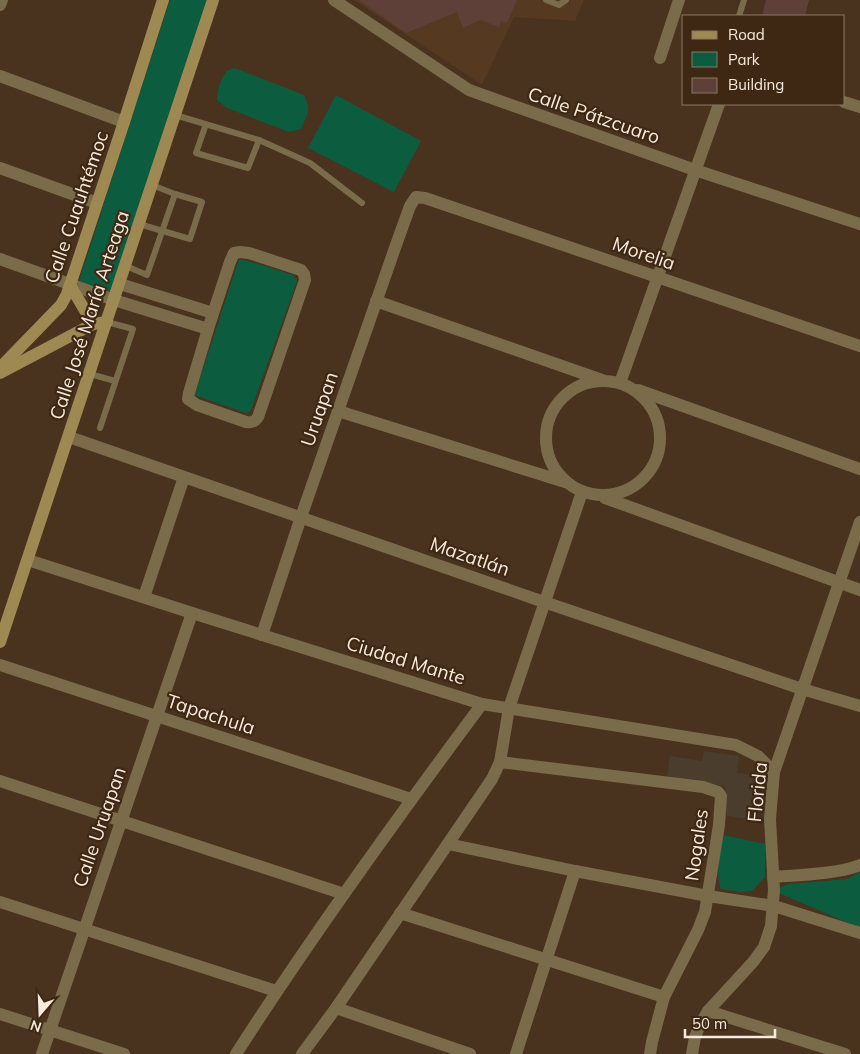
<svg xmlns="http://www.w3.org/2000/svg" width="860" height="1054" font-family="Mulish,sans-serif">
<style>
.built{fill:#553920}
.education{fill:#4a3d2e}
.green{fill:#0c5d40}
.building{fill:#5f4038}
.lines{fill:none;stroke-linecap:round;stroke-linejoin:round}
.lane{stroke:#7a6c4b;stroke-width:6}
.street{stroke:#7a6c4b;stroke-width:12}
.secondary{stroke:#9f8952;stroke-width:12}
.labels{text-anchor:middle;stroke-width:4.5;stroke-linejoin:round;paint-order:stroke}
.street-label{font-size:19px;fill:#f8eade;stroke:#3e2814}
</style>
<rect width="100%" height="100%" fill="#49321e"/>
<path class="built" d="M354,0H584L575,21L514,17L482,85Z"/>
<path class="education" d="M704,751L739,756L737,773L761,776L755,820L721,815L725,786L667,778L670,756L702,761Z"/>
<g class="green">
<path d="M170,0H210L112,293L79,281Z"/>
<path d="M235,68L304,95C311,111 308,113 301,129L289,132L227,108L217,100C216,93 222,76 227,71C230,69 231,69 235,68Z"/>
<path d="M336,95L421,141L394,192L308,148Z"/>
<path d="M241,259L268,267L293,275L297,280L296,284L251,410L249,412L246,413L197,396L195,394L238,262Z"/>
<path d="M724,835L765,844V877L752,891L741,892L721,889C715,877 720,848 724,835Z"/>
<path d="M860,872V928L781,894L774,890L788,884L847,879Z"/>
</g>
<g class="building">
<path d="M359,0H517L507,23L501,21L499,27L480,20L463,28L457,12L406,33Z"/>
<path d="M766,0H809L805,16H762Z"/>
</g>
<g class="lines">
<g class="lane">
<path d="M546,0L559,5L566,0"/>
<path d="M739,16L744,0"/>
<path d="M175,115L259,140L248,168L196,153L206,124"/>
<path d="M259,140L310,163L362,203"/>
<path d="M139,224L190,239L202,202L175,194"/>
<path d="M126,266L147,275L175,194L152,185"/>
<path d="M90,374L115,381"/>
<path d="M100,428L133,329L107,322"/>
</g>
<g class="street">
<path d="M334,0L469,90L695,170L860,224"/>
<path d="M0,5L2,0"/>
<path d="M660,58L679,0"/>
<path d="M0,76L124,122"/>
<path d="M844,102L860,107"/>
<path d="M0,168L97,203"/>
<path d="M240,252L249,253L301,270L304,274L305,280L258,417C255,422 252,423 246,422L197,405L188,399L189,393L208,329L230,262L234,253Z"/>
<path d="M0,259L114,300L208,329"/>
<path d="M120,284L213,313"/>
<path d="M376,301L602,380"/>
<circle cx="603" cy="438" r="57"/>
<path d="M620,383L719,104"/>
<path d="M638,390L860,469"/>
<path d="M338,411L565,482"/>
<path d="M69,437L544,602L802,689L860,706"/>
<path d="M605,498L860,590"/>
<path d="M28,560L192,613L482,704L736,745L758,756L774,772"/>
<path d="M144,597L184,477"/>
<path d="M262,635L301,517L396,245L410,206L416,197L425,198L860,346"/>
<path d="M0,665L411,799"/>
<path d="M500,762L703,787L718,792L721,796L719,825L705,912L698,930L664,997L652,1042L650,1054"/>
<path d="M0,781L344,894"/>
<path d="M448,844L575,871L708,896L774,906L860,933"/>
<path d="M773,877C799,875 837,874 860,865"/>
<path d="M0,902L276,991"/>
<path d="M400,913L664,997"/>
<path d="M336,1008L470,1054"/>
<path d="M708,1011L845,1054"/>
<path d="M0,1014L124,1054"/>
<path d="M42,1054L192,613"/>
<path d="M236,1054C313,934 397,818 482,704"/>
<path d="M302,1054L336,1008L492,779L500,762L509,708L582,492"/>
<path d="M516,1054L575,871"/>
<path d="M692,1054L695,1037L700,1025L708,1011L753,962L764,947L771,926L774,890L770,819L774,772L860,522"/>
</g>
<g class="secondary">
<path d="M70,285L93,324"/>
<path d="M0,368L61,305L67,294L124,122L163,0"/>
<path d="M0,373L93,324L107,322"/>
<path d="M0,642L213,0"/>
</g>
</g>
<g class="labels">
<g class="street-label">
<text transform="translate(594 115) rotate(19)" y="7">Calle Pátzcuaro</text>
<text transform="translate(76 207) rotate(-71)" y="7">Calle Cuauhtémoc</text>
<text transform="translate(644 253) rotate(19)" y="7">Morelia</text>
<text transform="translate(89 315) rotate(-72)" y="7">Calle José María Arteaga</text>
<text transform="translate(319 409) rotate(-71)" y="7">Uruapan</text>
<text transform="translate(470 556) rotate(19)" y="7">Mazatlán</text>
<text transform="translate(406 660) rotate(17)" y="7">Ciudad Mante</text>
<text transform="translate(211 714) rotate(18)" y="7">Tapachula</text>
<text transform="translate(757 792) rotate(-84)" y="7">Florida</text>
<text transform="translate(99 827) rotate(-71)" y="7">Calle Uruapan</text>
<text transform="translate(696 845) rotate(-82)" y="7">Nogales</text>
</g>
</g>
<rect x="682" y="15" width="162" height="90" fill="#3e2814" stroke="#887665"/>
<rect x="692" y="31" width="25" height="8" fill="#9f8952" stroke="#887665"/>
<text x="728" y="40" font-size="15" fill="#f8eade">Road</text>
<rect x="692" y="52" width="25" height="15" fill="#0c5d40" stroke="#887665"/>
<text x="728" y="65" font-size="15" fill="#f8eade">Park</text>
<rect x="692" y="78" width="25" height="15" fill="#5f4038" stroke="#887665"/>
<text x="728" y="90" font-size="15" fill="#f8eade">Building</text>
<g transform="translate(40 1014) rotate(199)" stroke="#3e2814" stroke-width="4" paint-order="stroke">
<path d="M0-4L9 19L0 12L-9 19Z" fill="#f8eade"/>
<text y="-8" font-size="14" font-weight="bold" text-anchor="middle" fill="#f8eade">N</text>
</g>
<path d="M685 1029v8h90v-8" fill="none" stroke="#f8eade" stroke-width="2.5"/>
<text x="692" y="1029" font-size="15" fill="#f8eade" stroke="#3e2814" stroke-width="4" paint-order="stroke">50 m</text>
</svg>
